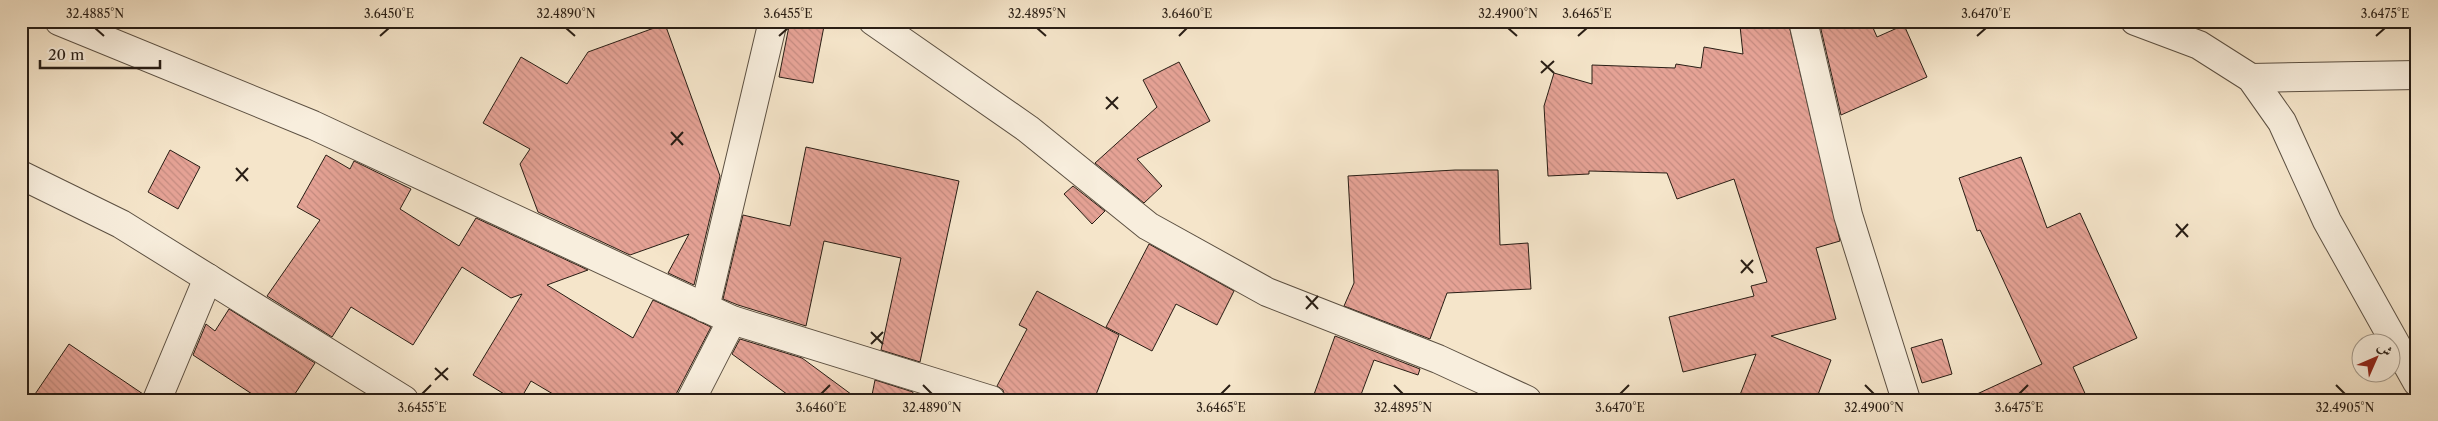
<svg xmlns="http://www.w3.org/2000/svg" width="2438" height="421" font-family="'Libre Caslon Text',Amiri,serif">
<style>
.building{fill:url(#building-back-hatch);stroke:#291e15}
.lines{fill:none;stroke-linecap:round;stroke-linejoin:round}
.minor-casing{stroke:#5c5042;stroke-width:30}
.minor{stroke:#f8eedd;stroke-width:28}
.ticks{fill:none;stroke:#291e15;stroke-width:2}
.neatline{fill:none;stroke:#291e15;stroke-width:2}
.ticks-label{font-size:12px;text-anchor:middle;fill:#291e15}
</style>
<defs>
<pattern id="building-back-hatch" width="6" height="6" patternUnits="userSpaceOnUse" patternTransform="scale(1.25)"><rect width="6" height="6" fill="#e5a295"/><path d="M-1 5l2 2M0 0l6 6M5-1l2 2" fill="none" stroke="#c48b80"/></pattern>
</defs>
<rect width="100%" height="100%" fill="#f5e5ca"/>
<filter id="stains"><feTurbulence type="fractalNoise" baseFrequency=".004" numOctaves="4"/><feColorMatrix values="0 0 0 0 .2 0 0 0 0 .09 0 0 0 0 .02 0 0 0 .5 -.17"/></filter>
<radialGradient id="worn" r=".72"><stop offset=".6" stop-color="#630" stop-opacity="0"/><stop offset="1" stop-color="#630" stop-opacity=".3"/></radialGradient>
<g class="building">
<path d="M790,21H825L813,83L779,77Z"/>
<path d="M1788,21L1840,241L1816,248L1836,319L1771,336L1831,360L1816,400H1738L1756,354L1683,372L1669,317L1754,296L1751,286L1767,282L1734,179L1677,199L1667,173L1589,171V174L1548,176L1544,106L1554,73L1592,84V65L1675,68L1676,64L1701,68L1704,47L1743,54L1740,26Z"/>
<path d="M1819,21H1870L1877,37L1904,25L1927,77L1841,115Z"/>
<path d="M665,24L720,176L694,285L668,273L689,234L630,255L538,212L520,164L530,149L483,123L521,57L567,84L588,52Z"/>
<path d="M1179,62L1210,121L1137,159L1162,186L1144,203L1095,163L1157,107L1143,80Z"/>
<path d="M806,147L959,181L920,362L881,350L901,258L824,241L806,326L738,305L723,299L743,215L790,226Z"/>
<path d="M170,150L200,167L178,209L148,192Z"/>
<path d="M326,155L350,169L354,161L411,189L400,209L459,246L476,218L588,270L547,285L633,338L653,300L711,327L673,400H563L531,381L520,400H514L473,375L522,294L511,298L462,267L413,345L351,307L332,337L267,296L320,220L297,207Z"/>
<path d="M2021,157L2047,228L2080,213L2137,338L2073,367L2088,400H1964L2042,364L1980,230L1977,231L1959,178Z"/>
<path d="M1455,170H1498L1500,245L1528,243L1531,289L1447,293L1430,339L1344,306L1354,283L1348,176Z"/>
<path d="M1073,186L1105,211L1092,224L1064,194Z"/>
<path d="M1149,244L1234,291L1217,325L1176,304L1152,351L1106,327Z"/>
<path d="M1037,291L1119,335L1094,400H1006L1003,390L997,386L1027,329L1019,325Z"/>
<path d="M229,309L315,363L291,400H261L193,355L206,324L215,331Z"/>
<path d="M1335,336L1420,369L1418,375L1374,360L1359,400H1312Z"/>
<path d="M740,339L802,358L859,400H795L732,354Z"/>
<path d="M1942,339L1952,374L1922,383L1911,348Z"/>
<path d="M69,344L143,394L142,400H31Z"/>
<path d="M875,380L913,392L911,400H871Z"/>
</g>
<g class="lines">
<g class="minor-casing">
<g id="minor">
<path d="M59,21L313,125L732,320L991,400"/>
<path d="M873,21L1028,129L1148,226L1267,292L1438,359L1527,400"/>
<path d="M1803,21L1848,215L1906,400"/>
<path d="M2135,21L2199,45L2251,78L2282,122L2327,221L2417,382"/>
<path d="M2251,78L2417,75"/>
<path d="M21,175L121,224L404,400"/>
<path d="M705,308L773,21"/>
<path d="M157,400L208,278"/>
<path d="M691,400L732,320"/>
</g>
</g>
<use href="#minor" class="minor"/>
</g>
<path class="ticks" d="M95,28L104,36M566,28L575,36M1037,28L1046,36M1508,28L1517,36M380,36L389,28M779,36L788,28M1179,36L1187,28M1578,36L1587,28M1977,36L1986,28M2376,36L2385,28M1541,61L1554,73M1541,73L1554,61M1106,97L1118,109M1106,109L1118,97M671,132L683,145M671,145L683,132M236,168L248,181M236,181L248,168M2176,224L2188,237M2176,237L2188,224M1741,260L1753,273M1741,273L1753,260M1306,296L1318,309M1306,309L1318,296M871,332L883,344M871,344L883,332M435,368L448,380M435,380L448,368M923,385L932,394M1394,385L1403,394M1865,385L1874,394M2336,385L2345,394M422,394L431,385M821,394L830,385M1221,394L1230,385M1620,394L1629,385M2019,394L2028,385"/>
<rect width="2438" height="421" fill="none" stroke="#f5e5ca" stroke-width="55"/>
<g transform="translate(2376 358) rotate(45)"><circle r="24" fill="#f8eedd" stroke="#a59b8d"/>
<path d="M0-4L9 19L0 12L-9 19Z" fill="#8f2418"/>
<text y="-8" font-size="14" font-weight="bold" text-anchor="middle" fill="#291e15">ش</text>
</g>
<path d="M40 60v8h120v-8" fill="none" stroke="#291e15" stroke-width="2.5"/>
<text x="48" y="60" font-size="15" fill="#291e15" stroke="#f8eedd" stroke-width="4" paint-order="stroke">20 m</text>
<rect x="28" y="28" width="2382" height="366" class="neatline"/>
<g class="ticks-label">
<text x="95" y="18">32.4885°N</text>
<text x="389" y="18">3.6450°E</text>
<text x="566" y="18">32.4890°N</text>
<text x="788" y="18">3.6455°E</text>
<text x="1037" y="18">32.4895°N</text>
<text x="1187" y="18">3.6460°E</text>
<text x="1508" y="18">32.4900°N</text>
<text x="1587" y="18">3.6465°E</text>
<text x="1986" y="18">3.6470°E</text>
<text x="2385" y="18">3.6475°E</text>
<text x="422" y="412">3.6455°E</text>
<text x="821" y="412">3.6460°E</text>
<text x="932" y="412">32.4890°N</text>
<text x="1221" y="412">3.6465°E</text>
<text x="1403" y="412">32.4895°N</text>
<text x="1620" y="412">3.6470°E</text>
<text x="1874" y="412">32.4900°N</text>
<text x="2019" y="412">3.6475°E</text>
<text x="2345" y="412">32.4905°N</text>
</g>
<rect width="100%" height="100%" filter="url(#stains)"/>
<rect width="100%" height="100%" fill="url(#worn)"/>
</svg>
